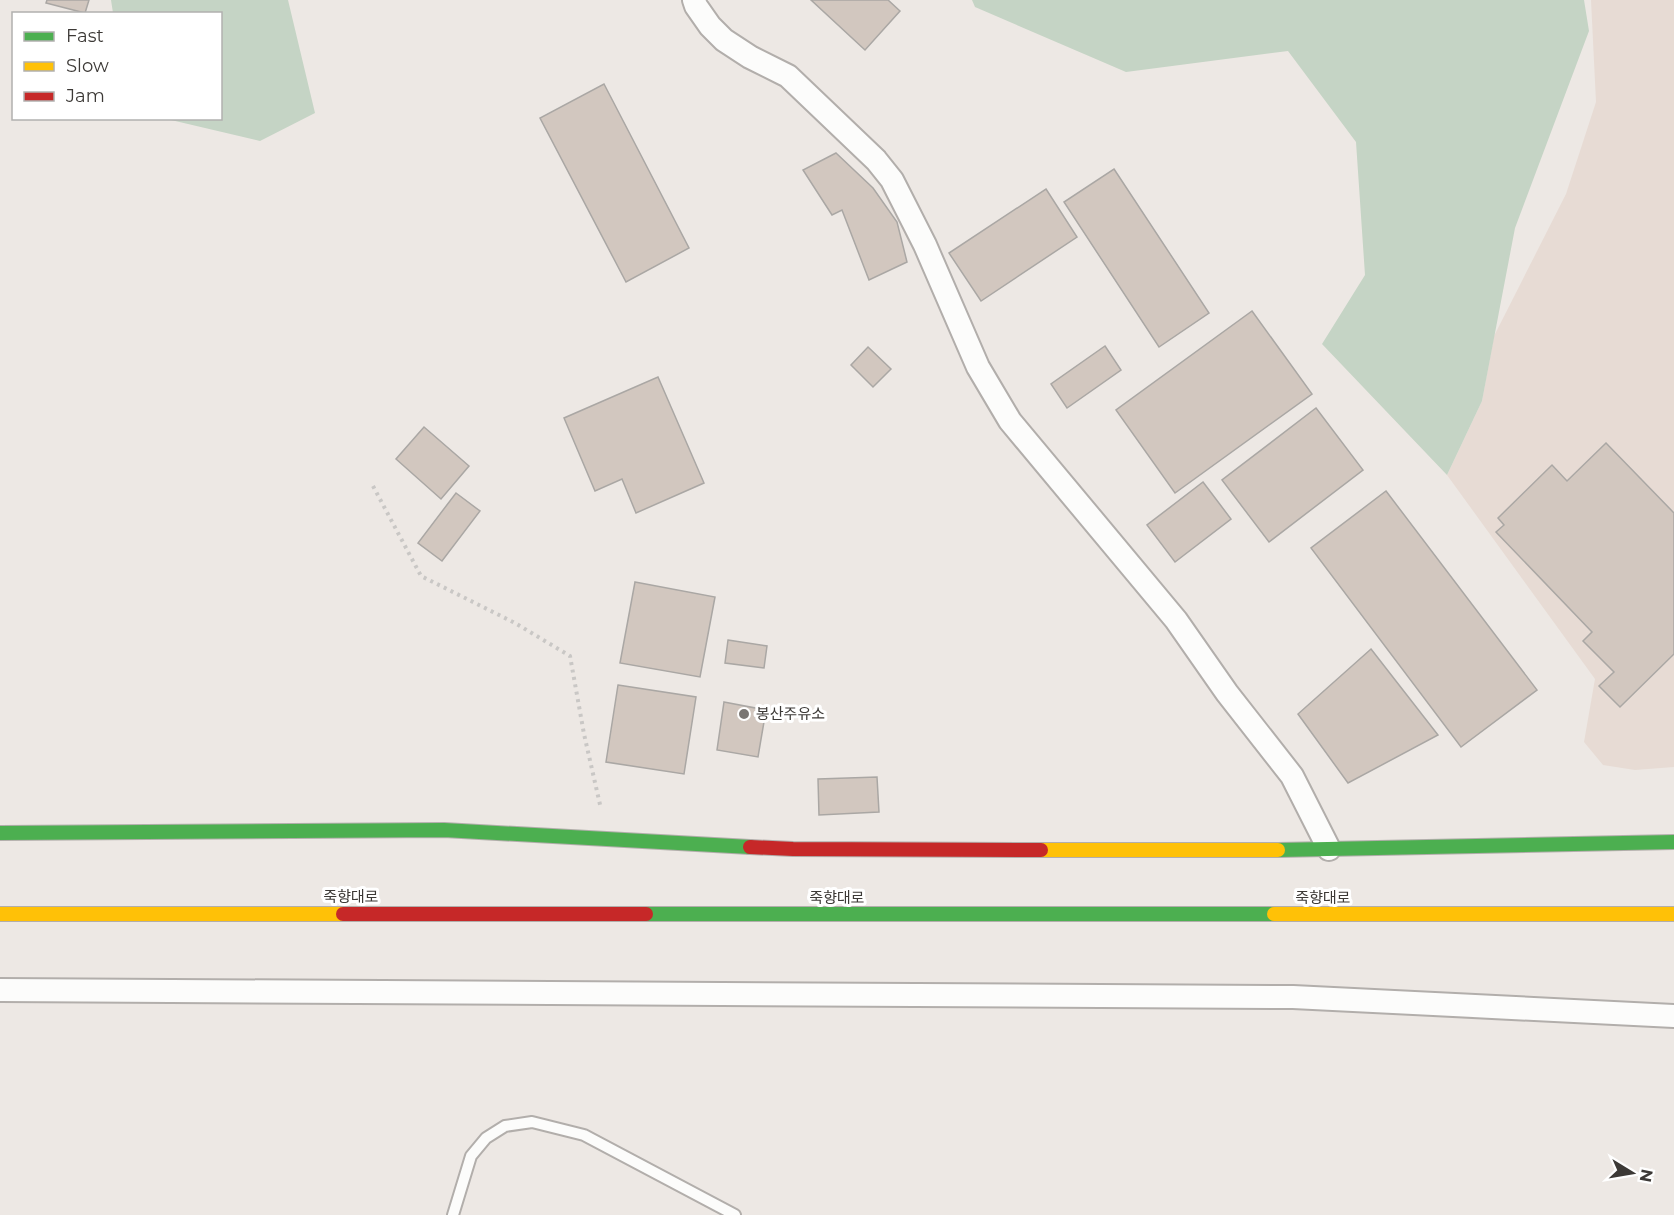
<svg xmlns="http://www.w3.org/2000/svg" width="1674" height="1215" font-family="Montserrat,'Noto Sans KR',sans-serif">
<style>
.built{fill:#e7dbd4}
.green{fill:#c5d4c5}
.building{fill:#d2c7bf;stroke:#aaa7a4;stroke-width:1.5}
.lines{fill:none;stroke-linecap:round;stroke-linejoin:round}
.lane-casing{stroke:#b2aeab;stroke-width:14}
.street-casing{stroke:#b2aeab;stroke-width:26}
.fast-casing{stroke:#b2aeab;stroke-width:16}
.slow-casing{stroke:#b2aeab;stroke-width:16}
.jam-casing{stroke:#b2aeab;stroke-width:16}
.path{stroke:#c9c7c5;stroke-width:4;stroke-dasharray:3 4.5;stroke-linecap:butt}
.lane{stroke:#fcfcfb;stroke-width:10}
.street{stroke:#fcfcfb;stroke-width:22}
.fast{stroke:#4caf50;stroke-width:14}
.slow{stroke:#ffc107;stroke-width:14}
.jam{stroke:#c62828;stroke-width:14}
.poi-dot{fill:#7a7673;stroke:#fff;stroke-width:2}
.labels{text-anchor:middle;stroke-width:6;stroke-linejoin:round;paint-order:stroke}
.poi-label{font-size:15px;fill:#3c3936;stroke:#fff;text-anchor:start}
.street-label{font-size:15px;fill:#3c3936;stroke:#fff}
</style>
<rect width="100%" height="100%" fill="#ede8e4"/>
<path class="built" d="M1591,0H1674V767L1635,770L1603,765L1584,742L1595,679L1447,475L1482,401L1494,336L1566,194L1596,102Z"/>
<g class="green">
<path d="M111,0H288L315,113L260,141L171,120L220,118V14L113,13Z"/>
<path d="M972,0H1584L1589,31L1515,228L1482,401L1447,475L1322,344L1365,275L1356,142L1288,51L1126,72L975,7Z"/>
</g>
<g class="building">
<path d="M47,0H89L85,13L46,3Z"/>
<path d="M811,0H888L900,11L865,50Z"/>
<path d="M604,84L689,248L626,282L540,118Z"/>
<path d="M836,153L873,188L897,222L907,262L869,280L842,210L832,215L803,170Z"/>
<path d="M1114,169L1209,313L1159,347L1064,202Z"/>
<path d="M1046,189L1077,237L981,301L949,253Z"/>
<path d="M1252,311L1312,394L1175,493L1116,410Z"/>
<path d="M1105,346L1121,370L1067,408L1051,384Z"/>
<path d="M868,347L891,369L873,387L851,365Z"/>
<path d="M658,377L704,483L636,513L622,479L595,491L564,418Z"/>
<path d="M1316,408L1363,470L1269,542L1222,480Z"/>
<path d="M424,427L469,466L441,499L396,459Z"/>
<path d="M1606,443L1674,513V654L1620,707L1599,686L1614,672L1583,641L1592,632L1496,532L1504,525L1498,518L1552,465L1567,481Z"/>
<path d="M1203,482L1231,519L1175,562L1147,525Z"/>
<path d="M1386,491L1537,690L1461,747L1311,548Z"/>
<path d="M456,493L480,511L442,561L418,543Z"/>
<path d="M635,582L715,597L700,677L620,663Z"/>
<path d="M728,640L767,646L764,668L725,663Z"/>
<path d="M1371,649L1438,735L1348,783L1298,714Z"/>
<path d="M618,685L696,697L684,774L606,762Z"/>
<path d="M724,702L766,710L758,757L717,750Z"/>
<path d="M877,777L879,812L819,815L818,779Z"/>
</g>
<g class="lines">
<g class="lane-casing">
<path id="lane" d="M453,1215L471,1156L486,1138L505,1126L532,1122L584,1135L735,1215"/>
</g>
<g class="street-casing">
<g id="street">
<path d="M694,0L696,6L710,26L724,40L750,57L788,76L876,160L892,180L925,245L978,367L1010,421L1176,620L1227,693L1292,776L1329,849"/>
<path d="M0,990L1293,997L1674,1016"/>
</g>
</g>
<g class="fast-casing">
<g id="fast">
<path d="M0,833L444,830L750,847"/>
<path d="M1278,850L1674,842"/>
<path d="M646,914H1274"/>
</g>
</g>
<g class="slow-casing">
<g id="slow">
<path d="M1041,850H1278"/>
<path d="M0,914H343"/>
<path d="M1274,914H1674"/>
</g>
</g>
<g class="jam-casing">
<g id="jam">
<path d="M750,847L793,849L1041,850"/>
<path d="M343,914H646"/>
</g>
</g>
<path class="path" d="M373,486L421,576L515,623L570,656L584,734L601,809"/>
<use href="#lane" class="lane"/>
<use href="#street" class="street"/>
<use href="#fast" class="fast"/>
<use href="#slow" class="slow"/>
<use href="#jam" class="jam"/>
</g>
<circle class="poi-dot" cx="744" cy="714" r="6"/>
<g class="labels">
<g class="poi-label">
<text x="756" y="719">봉산주유소</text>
</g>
<g class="street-label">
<text x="351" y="902">죽향대로</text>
<text x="837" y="903">죽향대로</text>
<text x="1323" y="903">죽향대로</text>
</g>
</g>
<rect x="12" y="12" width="210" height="108" fill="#ffffff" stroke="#b1b0af" stroke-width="1.5"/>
<rect x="24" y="32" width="30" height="9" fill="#4caf50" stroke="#b1b0af" stroke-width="1.5"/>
<text x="66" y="42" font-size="18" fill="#3c3936">Fast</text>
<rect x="24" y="62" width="30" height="9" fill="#ffc107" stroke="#b1b0af" stroke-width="1.5"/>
<text x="66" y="72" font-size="18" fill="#3c3936">Slow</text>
<rect x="24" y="92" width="30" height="9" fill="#c62828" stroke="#b1b0af" stroke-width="1.5"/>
<text x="66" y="102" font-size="18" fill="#3c3936">Jam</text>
<g transform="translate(1632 1173) rotate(101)" stroke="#ffffff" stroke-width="4.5" paint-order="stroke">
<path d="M0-4.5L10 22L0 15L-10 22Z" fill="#3c3936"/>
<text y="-9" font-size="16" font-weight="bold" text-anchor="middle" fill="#3c3936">N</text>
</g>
</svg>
